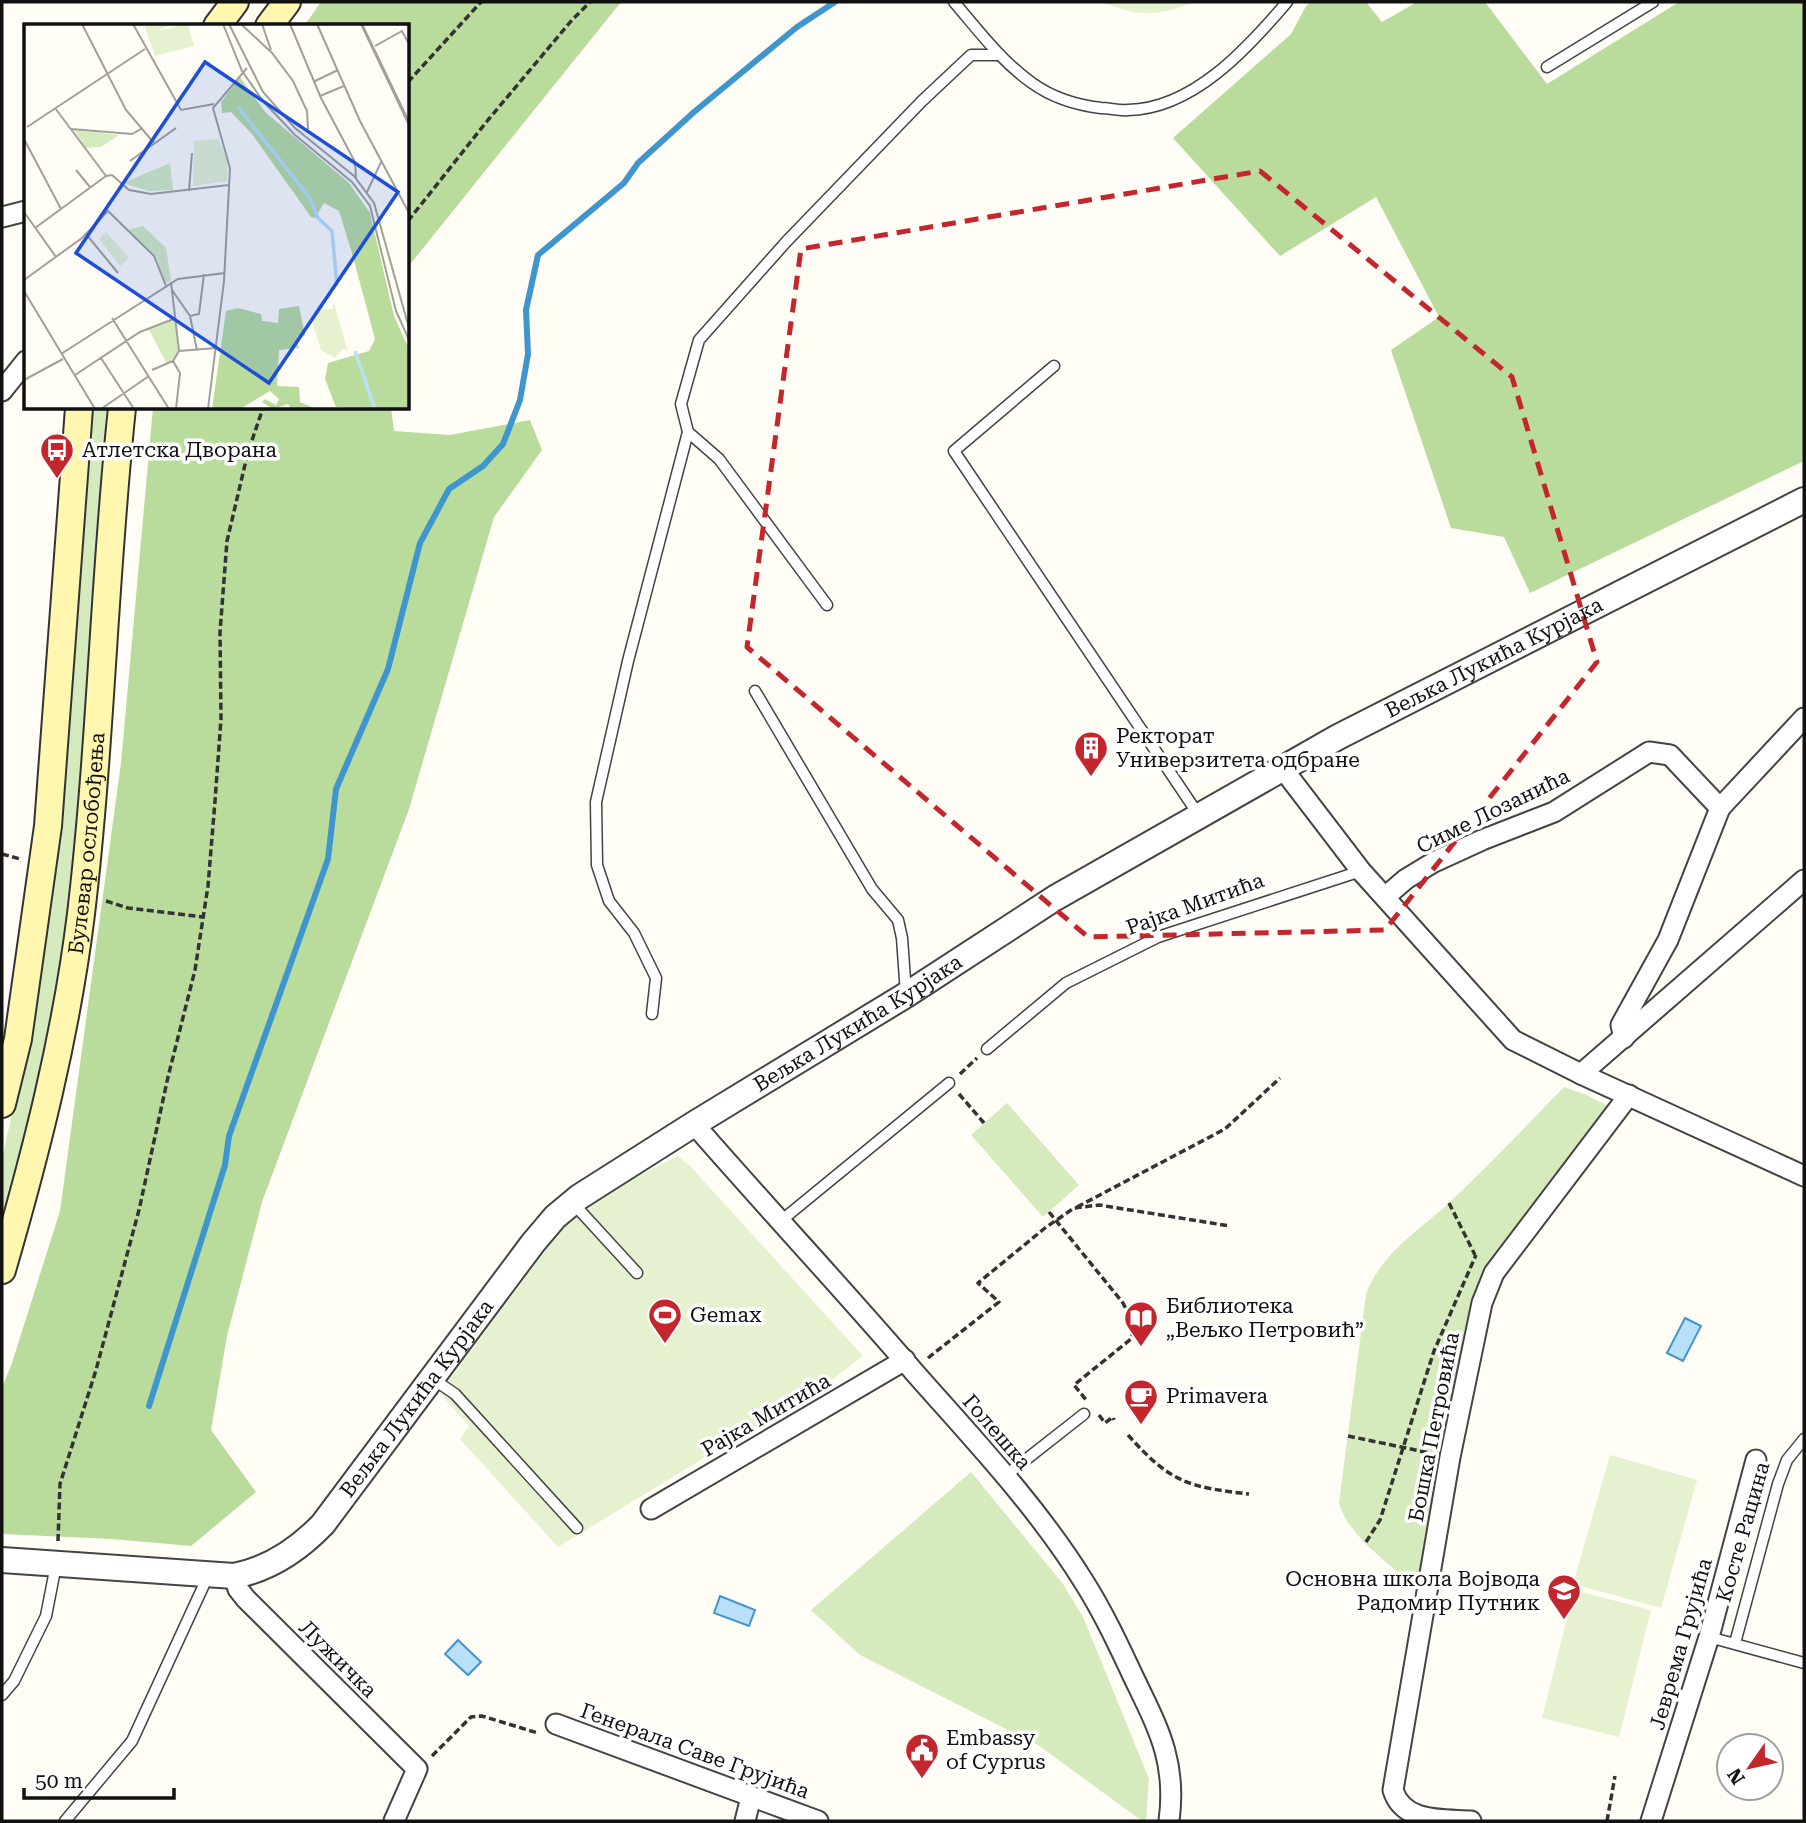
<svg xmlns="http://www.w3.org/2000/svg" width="1806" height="1823" font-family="'Roboto Serif',serif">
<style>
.green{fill:#d5ebbd}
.forest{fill:#b9dc9c}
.pitch{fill:#e6f2cf}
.water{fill:#b9e0f7;stroke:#3f96cf;stroke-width:2}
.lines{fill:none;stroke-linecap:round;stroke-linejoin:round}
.stream{stroke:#3f96cf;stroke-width:6}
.service-casing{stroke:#444;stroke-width:13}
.minor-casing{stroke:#444;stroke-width:23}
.tertiary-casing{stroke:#444;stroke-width:28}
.secondary-casing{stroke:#333;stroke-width:30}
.path{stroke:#333;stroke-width:3.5;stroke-dasharray:7 3.5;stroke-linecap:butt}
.service{stroke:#fff;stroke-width:10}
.minor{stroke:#fff;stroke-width:19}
.tertiary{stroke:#fff;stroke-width:24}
.secondary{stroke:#fff6b0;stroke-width:26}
.marked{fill:none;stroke:#c4262e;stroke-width:5;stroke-dasharray:14 9;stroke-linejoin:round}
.labels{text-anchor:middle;stroke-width:7;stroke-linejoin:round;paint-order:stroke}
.poi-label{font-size:21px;fill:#111;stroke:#fff;text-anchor:start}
.street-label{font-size:21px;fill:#111;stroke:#fff}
.inset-river{fill:none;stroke:#b9e0f7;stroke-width:3.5}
.inset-road{fill:none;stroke:#a09f9a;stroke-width:2}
.view{fill:#1d4ed8;fill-opacity:0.15;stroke:#1d4ed8;stroke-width:3.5}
.inset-edge{fill:none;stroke:#111;stroke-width:3.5}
</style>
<rect width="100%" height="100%" fill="#fffdf5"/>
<g class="green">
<path d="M94,408H112L86,766L62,989L2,1245V1159L29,1037L73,623Z"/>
<path d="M1564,1087L1584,1094L1618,1111L1494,1273L1427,1585H1415L1407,1580C1384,1560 1347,1533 1339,1503L1366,1294C1381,1254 1418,1231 1449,1203C1488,1166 1526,1126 1564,1087Z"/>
<path d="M1007,1103L1079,1185L1043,1217L971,1135Z"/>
<path d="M971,1472L1063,1584L1084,1619L1149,1779L1146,1821H1142L1038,1745L860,1655L811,1610Z"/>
</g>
<g class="forest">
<path d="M321,2H621L408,267V26H304Z"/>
<path d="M1311,2H1366L1382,22L1417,2H1485L1547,84L1679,2H1804V461L1530,593L1504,537L1451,528L1391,350L1439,317L1376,197L1280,256L1173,138L1291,34L1306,6Z"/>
<path d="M153,408H391L394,431L450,435L530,420L542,450L494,517L409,809L262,1202L227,1336L211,1430L256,1492L191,1546L112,1539L2,1534V1388L12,1363L60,1211L121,763Z"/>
</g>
<g class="pitch">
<path d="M1103,2H1194C1160,16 1137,18 1103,2Z"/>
<path d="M678,1156L690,1166L863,1356L833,1379L558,1547L460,1439L469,1426L440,1393L559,1232L605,1192Z"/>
<path d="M1610,1455L1697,1480L1661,1608L1573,1584Z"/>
<path d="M1574,1590L1651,1610L1619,1737L1542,1718Z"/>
</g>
<g class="water">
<path d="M1685,1318L1701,1326L1683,1361L1667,1353Z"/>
<path d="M720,1596L755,1610L749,1626L714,1613Z"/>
<path d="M458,1640L481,1662L468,1675L445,1654Z"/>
</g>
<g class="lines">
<path class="stream" d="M149,1406L225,1165L229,1136L328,859L336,789L388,669L420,543L449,489L483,466L503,444L520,400L528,354L526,310L538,255L624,183L638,163L694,112L797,27L835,2"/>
<g class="service-casing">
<g id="service">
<path d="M954,2C978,30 1001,61 1032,83C1053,98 1075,105 1101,108C1110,108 1119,111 1128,110C1193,109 1248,48 1287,2"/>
<path d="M1547,67L1653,2"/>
<path d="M1054,366L954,451L1198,814"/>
<path d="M827,605L719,459L688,432L681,404L699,340L786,242L922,101L971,55H1000"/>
<path d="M755,691L872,889L898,920L902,938L906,994"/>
<path d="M652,1014L656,978L634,933L609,901L597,865L596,802L628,661L688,432"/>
<path d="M987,1049L1066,983L1158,937L1361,871"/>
<path d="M572,1202L637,1273"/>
<path d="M782,1220L949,1083"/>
<path d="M433,1379L455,1394L577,1528"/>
<path d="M1005,1476L1084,1414"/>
<path d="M1709,1637L1804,1663"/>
<path d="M1735,1643L1778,1484L1787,1460L1804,1439"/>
<path d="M2,1695L14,1681L46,1616L56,1565"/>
<path d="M65,1821L132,1741L208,1576"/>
</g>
</g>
<g class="minor-casing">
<g id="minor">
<path d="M2,217L26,211"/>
<path d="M2,391L26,361"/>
<path d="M1283,769L1361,871L1513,1040L1581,1074L1804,1176"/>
<path d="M1720,808L1804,718"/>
<path d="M1385,897L1406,879L1434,862L1482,840L1554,812L1649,752L1670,755L1720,808L1668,940L1621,1025L1624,1038"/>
<path d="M1581,1074L1804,880"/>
<path d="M694,1124C767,1208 843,1289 915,1373C974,1440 1037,1506 1084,1582C1103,1612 1118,1644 1133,1676C1158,1728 1177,1761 1169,1821"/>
<path d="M651,1509L905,1360"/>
<path d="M234,1576L238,1589L246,1599L417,1769L394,1821"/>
<path d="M556,1724L818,1821"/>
<path d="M745,1821L751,1797"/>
<path d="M1471,1821C1442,1819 1403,1823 1393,1790L1450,1457L1482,1303L1494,1273L1629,1095"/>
<path d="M1651,1821L1709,1637L1756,1460"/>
</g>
</g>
<g class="tertiary-casing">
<g id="tertiary">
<path id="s1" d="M2,1560L234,1576C270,1569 298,1550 323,1524L533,1243L555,1217L579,1197L694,1124L906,995L1055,898L1338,737L1804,500"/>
</g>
</g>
<g class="secondary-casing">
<g id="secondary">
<path d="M217,26L235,2"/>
<path d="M269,26L287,2"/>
<path d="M2,1104L18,1039L48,826L79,408"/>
<path id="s2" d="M2,1270C36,1153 66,1036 81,914C101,746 104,576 122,408"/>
</g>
</g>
<g class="path">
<path d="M408,82L481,2"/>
<path d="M408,221L488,120L572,20L590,2"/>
<path d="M2,854L20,859"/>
<path d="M106,901L128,908L203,917"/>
<path d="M960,1074L977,1058"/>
<path d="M959,1094L984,1123"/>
<path d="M1449,1203L1475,1255"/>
<path d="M1077,1207L1225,1129L1280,1078"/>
<path d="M1049,1212L1123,1303L1135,1327L1131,1339L1074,1385L1087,1401"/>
<path d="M928,1358L999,1302L978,1283L1045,1228L1074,1208L1099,1205L1230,1226"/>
<path d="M1099,1415L1105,1423L1113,1417L1114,1420"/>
<path d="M1128,1435C1170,1482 1187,1487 1249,1494"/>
<path d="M1348,1436L1430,1453"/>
<path d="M58,1541L60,1484L96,1370L139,1210L168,1077L195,970L208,886L215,801L221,719L220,632L227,541L248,452L263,408"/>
<path d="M1366,1542L1380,1520L1434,1351L1476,1255"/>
<path d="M432,1756L471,1717L482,1716L538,1733"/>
<path d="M1607,1821L1615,1776"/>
</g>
<use href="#service" class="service"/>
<use href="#minor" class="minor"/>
<use href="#tertiary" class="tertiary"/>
<use href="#secondary" class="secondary"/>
</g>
<path class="marked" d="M1260,171L1512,377L1597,662L1385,930L1088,937L747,647L801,249Z"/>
<defs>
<g id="bus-pin" transform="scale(1.75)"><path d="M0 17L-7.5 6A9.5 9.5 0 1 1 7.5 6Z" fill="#c4262e" stroke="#fff"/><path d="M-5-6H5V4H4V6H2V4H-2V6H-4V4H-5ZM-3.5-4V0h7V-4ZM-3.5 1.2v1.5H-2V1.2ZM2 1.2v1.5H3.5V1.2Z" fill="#fff"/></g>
<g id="building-pin" transform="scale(1.75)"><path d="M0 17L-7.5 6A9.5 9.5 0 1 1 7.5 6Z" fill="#c4262e" stroke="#fff"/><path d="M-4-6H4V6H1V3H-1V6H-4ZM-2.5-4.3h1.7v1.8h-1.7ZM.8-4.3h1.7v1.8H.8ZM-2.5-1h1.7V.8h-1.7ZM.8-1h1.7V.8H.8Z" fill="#fff"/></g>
<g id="stadium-pin" transform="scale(1.75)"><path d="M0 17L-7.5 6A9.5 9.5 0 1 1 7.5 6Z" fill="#c4262e" stroke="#fff"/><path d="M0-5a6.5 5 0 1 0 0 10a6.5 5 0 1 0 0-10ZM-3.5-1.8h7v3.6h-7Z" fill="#fff"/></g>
<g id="library-pin" transform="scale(1.75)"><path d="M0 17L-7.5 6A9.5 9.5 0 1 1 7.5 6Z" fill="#c4262e" stroke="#fff"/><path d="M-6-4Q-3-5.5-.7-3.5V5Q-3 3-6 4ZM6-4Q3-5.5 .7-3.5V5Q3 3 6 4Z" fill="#fff"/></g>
<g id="cafe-pin" transform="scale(1.75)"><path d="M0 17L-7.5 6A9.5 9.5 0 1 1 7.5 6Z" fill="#c4262e" stroke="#fff"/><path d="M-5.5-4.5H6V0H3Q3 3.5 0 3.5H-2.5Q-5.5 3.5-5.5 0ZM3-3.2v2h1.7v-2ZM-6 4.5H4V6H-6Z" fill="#fff"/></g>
<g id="school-pin" transform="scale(1.75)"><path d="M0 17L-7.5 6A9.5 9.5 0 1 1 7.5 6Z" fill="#c4262e" stroke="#fff"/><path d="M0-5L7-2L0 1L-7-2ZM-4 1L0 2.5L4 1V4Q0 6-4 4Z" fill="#fff"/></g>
<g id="civic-pin" transform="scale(1.75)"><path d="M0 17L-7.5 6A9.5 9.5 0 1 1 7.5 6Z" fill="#c4262e" stroke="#fff"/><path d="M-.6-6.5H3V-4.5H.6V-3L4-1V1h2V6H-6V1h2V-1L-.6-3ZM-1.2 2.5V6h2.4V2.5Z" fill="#fff"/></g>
</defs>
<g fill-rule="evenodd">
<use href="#bus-pin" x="57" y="450"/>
<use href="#building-pin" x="1091" y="748"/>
<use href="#stadium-pin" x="665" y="1315"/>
<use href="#library-pin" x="1141" y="1318"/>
<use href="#cafe-pin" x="1141" y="1396"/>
<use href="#school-pin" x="1564" y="1591"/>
<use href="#civic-pin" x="922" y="1750"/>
</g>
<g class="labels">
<g class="poi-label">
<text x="82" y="457">Атлетска Дворана</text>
<text x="1116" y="743">Ректорат<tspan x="1116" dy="24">Универзитета одбране</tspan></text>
<text x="1166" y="1313">Библиотека<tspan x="1166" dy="24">„Вељко Петровић”</tspan></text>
<text x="690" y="1322">Gemax</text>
<text x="1166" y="1403">Primavera</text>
<text x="1540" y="1586" text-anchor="end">Основна школа Војвода<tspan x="1540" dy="24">Радомир Путник</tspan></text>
<text x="946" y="1745">Embassy<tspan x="946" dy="24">of Cyprus</tspan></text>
</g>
<g class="street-label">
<text dy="7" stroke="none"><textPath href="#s1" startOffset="1816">Вељка Лукића Курјака</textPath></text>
<text transform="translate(1493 811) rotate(-26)" y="7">Симе Лозанића</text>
<text dy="7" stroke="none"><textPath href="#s2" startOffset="436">Булевар ослобођења</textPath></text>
<text transform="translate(1195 904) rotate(-20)" y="7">Рајка Митића</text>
<text dy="7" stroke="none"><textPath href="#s1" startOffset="1082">Вељка Лукића Курјака</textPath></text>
<text dy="7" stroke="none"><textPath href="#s1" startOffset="494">Вељка Лукића Курјака</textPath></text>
<text transform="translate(766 1415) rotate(-30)" y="7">Рајка Митића</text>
<text transform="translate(1434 1427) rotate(-79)" y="7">Бошка Петровића</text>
<text transform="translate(997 1432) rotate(49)" y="7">Голешка</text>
<text transform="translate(1743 1532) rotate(-74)" y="7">Косте Рацина</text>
<text transform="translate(1681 1644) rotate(-74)" y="7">Јеврема Грујића</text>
<text transform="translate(338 1659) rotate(45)" y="7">Лужичка</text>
<text transform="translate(695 1751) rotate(20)" y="7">Генерала Саве Грујића</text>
</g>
</g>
<g transform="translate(24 24)">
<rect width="385" height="385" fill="#fffdf5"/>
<path d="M50,106H51L95,111L77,123L62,124ZM146,139L149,166L125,167L99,159ZM119,202L142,224L147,256L141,260L133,235L104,206ZM152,294L155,330L143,340L124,304Z" fill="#d5ebbd"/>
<path d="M216,53L241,88L325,159L346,189L370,292L385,325V385L312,383L301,355L304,339L345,327L351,315L328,229L315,187L300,179L291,194L287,193L228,110L207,88L198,89L197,78ZM275,282L281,312L273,313L275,324L255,326L253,362L275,363L276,378L292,385H267L264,380L249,385L238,378L241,375L252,381L255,375L246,367L216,385H188L202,287L214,284L237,290L238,297L254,299L255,285Z" fill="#b9dc9c"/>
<path d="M120,0H150L132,7L164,0L170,22L131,32ZM195,115L204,139L203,157L169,162L170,117ZM82,208L105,234L96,242L75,215ZM310,279L324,328L319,324L311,334L297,326L288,297L292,286L308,285Z" fill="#e6f2cf"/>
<path class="inset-river" d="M214,83L286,174L294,194L308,207L313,262M331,327L351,385"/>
<path class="inset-road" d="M58,0L102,86L130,119M109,0L157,86L190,80M199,0L218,47L239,77L271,111L328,158L346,182L372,287L385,316M205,0L239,68L271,104L330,152L350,179L385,304M217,0L248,29L269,57L283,87L284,105M238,0L247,26M266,0L297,74L331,138L332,154M293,0L336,97L385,189M337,0L385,101M338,0L385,98M351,22L378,7L385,20M289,58L314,46M296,72L320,62M31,84L82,152M3,103L121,25M47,105L108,110L117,105M0,115L37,185M106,137L152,104M52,146L66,163M82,152L88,151L105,166L127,170L205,161M165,167L168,129M343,168L358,136M0,188L32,233M11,204L82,152M62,210L94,249M0,256L58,214L84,187L130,232L142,262M147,258L155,327M148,266L166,292L175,290L180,250M0,267L71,385M166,292L173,326M88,294L145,385M155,327L192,324M37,330L154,255L201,249M77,334L110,385M149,337L156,349L152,385M128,346L149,337L155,327M51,351L116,308L152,294M0,356L39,335M77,385L125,352M184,385L200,257L206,144L189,84L223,44"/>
<path class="view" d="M181,38L374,168L245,359L52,229Z"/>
<rect width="385" height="385" class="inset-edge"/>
</g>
<rect width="1806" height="1823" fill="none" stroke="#111111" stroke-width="7"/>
<g transform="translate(1750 1767) rotate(236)"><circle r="33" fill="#ffffff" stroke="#a0a0a0" stroke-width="2"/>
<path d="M0-5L12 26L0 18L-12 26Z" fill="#c4262e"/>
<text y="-10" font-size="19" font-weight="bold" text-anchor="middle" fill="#111111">N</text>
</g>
<path d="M24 1788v10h150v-10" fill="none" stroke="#111111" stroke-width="3.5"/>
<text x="35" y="1788" font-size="21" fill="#111111" stroke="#ffffff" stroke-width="5" paint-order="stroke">50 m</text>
</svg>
